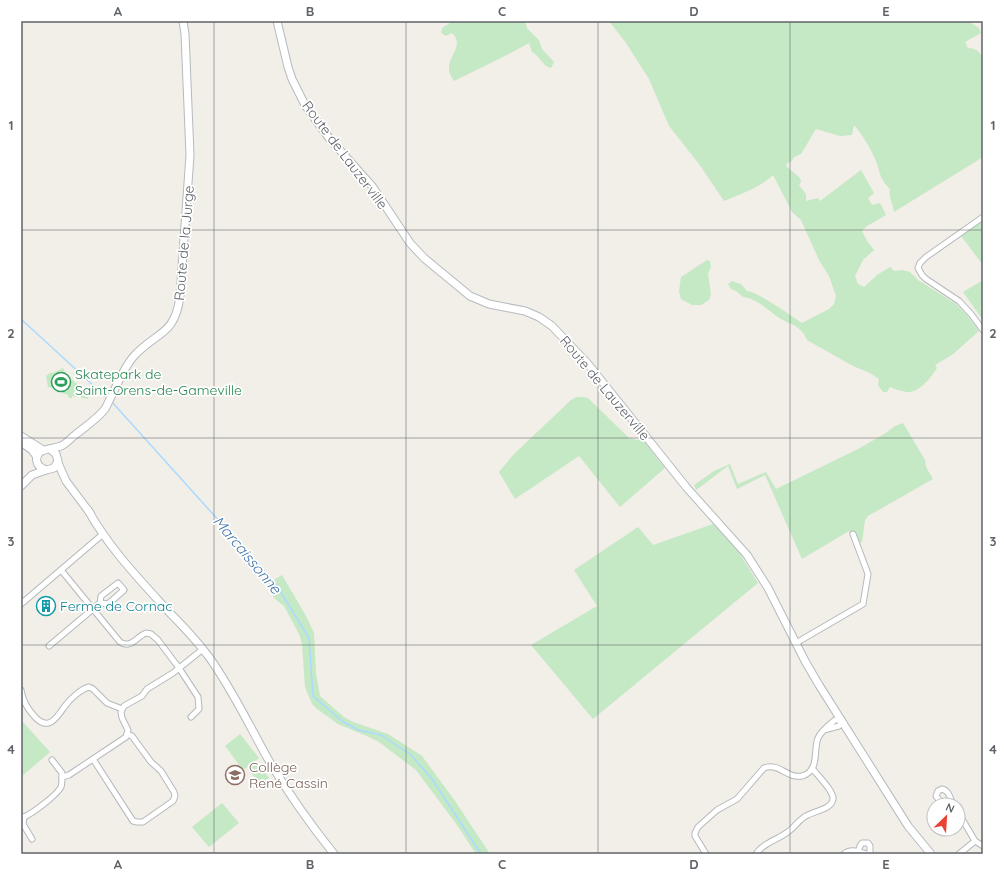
<svg xmlns="http://www.w3.org/2000/svg" width="1004" height="875" font-family="Quicksand,sans-serif">
<style>
.green{fill:#c5e8c5}
.lines{fill:none;stroke-linecap:round;stroke-linejoin:round}
.stream{stroke:#aadaff;stroke-width:1.5}
.street-casing{stroke:#b5b8bc;stroke-width:7}
.secondary-casing{stroke:#b6babf;stroke-width:9}
.street{stroke:#fff;stroke-width:5}
.secondary{stroke:#fff;stroke-width:7}
.grid{fill:none;stroke:#5f6368;stroke-width:1;stroke-opacity:0.55}
.labels{text-anchor:middle;stroke-width:3.5;stroke-linejoin:round;paint-order:stroke}
.street-label{font-size:14px;fill:#5f6368;stroke:#fff}
.leisure-label{font-size:14px;fill:#27864d;stroke:#fff;text-anchor:start}
.culture-label{font-size:14px;fill:#0d838f;stroke:#fff;text-anchor:start}
.education-label{font-size:14px;fill:#785e54;stroke:#fff;text-anchor:start}
.water-label{font-size:15px;font-style:italic;fill:#4174aa;stroke:#fff}
.neatline{fill:none;stroke:#5f6368;stroke-width:1.5}
.grid-label{font-size:13px;text-anchor:middle;font-weight:bold;fill:#5f6368}
</style>
<rect width="100%" height="100%" fill="#f1efe8"/>
<g class="green">
<path d="M453,21H463L464,22L467,21H525L527,28L539,40L542,49L554,62L551,68C542,66 540,56 532,52L529,43L505,56L454,81C452,78 449,73 449,69C448,56 465,45 452,33L446,36L441,33L442,28Z"/>
<path d="M609,21H968L979,28L981,33L965,42L968,48C975,48 979,51 983,57V157L894,212C893,204 888,196 890,189C879,178 881,174 876,161C870,147 863,136 854,125L852,135L840,136L816,129L801,154L794,157L791,162L787,163L786,166L800,178L801,182L799,185L806,194V201L818,198L820,201L861,170L874,193L868,198L872,205L880,203L886,215L867,226L862,231L867,241L874,250L863,260L855,276L858,284L864,287L877,275L890,267L894,271L902,270L910,272L918,280L956,304L966,314L979,331L952,355L935,365L937,368C931,378 918,394 906,392C901,391 895,389 890,387L887,392H883L878,385L879,379L870,373L853,366L807,340C805,335 802,331 798,328C793,324 786,322 781,319C768,311 759,299 743,297L736,291L731,289L728,284L732,281L741,284L747,291C756,291 792,316 802,323L829,309L834,304L836,296L829,276L819,260L801,220L792,212L773,175C761,187 741,194 724,201L699,164L669,126L649,79L626,43Z"/>
<path d="M983,219V265L961,236Z"/>
<path d="M707,260L710,261L711,267L708,274L711,294L709,300L701,305H692L681,299L679,291L681,277Z"/>
<path d="M983,280V320L963,292Z"/>
<path d="M63,368L66,375L83,389L82,390L89,395L88,399L81,398L80,395L79,397L72,396V398H69L67,394H63L61,389L48,387L46,376L51,372L53,373Z"/>
<path d="M576,397H583L588,398L629,438L637,440L642,439L665,468L620,507L579,456L515,499L499,472L513,455L571,400Z"/>
<path d="M903,423L925,460L926,467L933,479L868,516L865,520L862,542L854,546L849,531L802,559L765,475L737,489L728,466L696,490L694,485L714,471L730,464L738,484L766,472L776,489L858,449L886,433L895,426Z"/>
<path d="M713,524L738,551L758,583L593,719L531,645L597,606L574,570L638,527L653,545Z"/>
<path d="M282,575L306,616L314,633L316,673L320,696L344,717L353,722L388,734L422,756L455,801L490,854H476L457,825L416,770L379,742L369,737L338,724L317,709L312,704L305,687L302,644L299,634L284,606L274,598L272,592L267,584Z"/>
<path d="M21,720L50,752L21,777Z"/>
<path d="M240,734L259,758L243,770L225,746Z"/>
<path d="M257,762L269,778L261,785L248,769Z"/>
<path d="M222,803L239,823L209,847L192,827Z"/>
</g>
<g class="lines">
<g class="stream">
<path d="M21,319L107,398"/>
<path d="M112,402L275,583L309,638L313,696L342,721L358,730L381,735L411,755L432,779L481,854"/>
</g>
<g class="street-casing">
<g id="street">
<path d="M983,217L926,257L920,263L918,268L922,275L926,279L959,301L971,314L983,330"/>
<path d="M61,570L120,642C131,649 136,637 146,633L151,634L158,640L179,668L198,697L199,709L191,717"/>
<path d="M21,604L103,534"/>
<path d="M796,643L863,604L868,574L853,534"/>
<path d="M49,646L100,603L108,604L124,590L118,583L101,596L100,603"/>
<path d="M21,690C23,702 28,709 35,717C49,732 57,717 65,706C70,699 81,689 89,687L93,689L107,703L122,709"/>
<path d="M93,759L133,821L137,822H143L173,801L175,796L174,792L161,771L151,762L132,736L127,734"/>
<path d="M52,760L62,773V777"/>
<path d="M946,805L942,804L936,796L938,791L942,789C950,791 950,799 953,805"/>
<path d="M958,812L975,841L983,846"/>
<path d="M21,816L24,817C33,813 57,795 61,787C62,784 62,780 62,777L69,775L126,737L128,730L122,718L121,712L124,706L142,696L147,689L173,673L203,649"/>
<path d="M24,817L23,824L32,839"/>
<path d="M858,852L860,846L862,843H868L870,846V854"/>
<path d="M706,854L695,836V833L698,827L717,810L737,799L764,768C779,762 787,779 802,776C820,771 813,751 818,738C821,731 829,725 835,720H842L839,726L824,730"/>
<path d="M756,854C764,842 778,840 789,831C796,826 800,818 808,815C815,811 832,809 833,799C834,791 817,775 812,768"/>
<path d="M844,854C851,848 859,852 867,854"/>
<path d="M959,854L975,841"/>
</g>
</g>
<g class="secondary-casing">
<g id="secondary">
<path d="M277,21L288,67L292,79L305,105L329,138L372,186L410,243L424,258L470,296L489,304L525,311L539,317L552,326L588,364L687,488L747,555L768,588L805,661L819,685L908,826L931,854"/>
<path d="M21,436L43,450"/>
<path d="M21,442L32,450L37,457"/>
<path d="M50,449L56,454L58,461L54,468L46,470C42,468 38,467 37,462C33,447 55,450 63,445C68,442 71,438 75,435C85,427 97,419 105,409C108,404 110,398 113,393C119,380 125,366 134,356C157,331 175,336 180,296L190,155L185,34L183,21"/>
<path d="M58,463L66,481L90,513"/>
<path d="M21,486L32,475L46,470"/>
<path d="M88,510C109,548 140,580 169,612C183,626 197,641 209,657C232,689 249,725 268,759C288,793 310,824 334,854"/>
</g>
</g>
<use href="#street" class="street"/>
<use href="#secondary" class="secondary"/>
</g>
<path class="grid" d="M214,21V854M406,21V854M598,21V854M790,21V854M21,230H983M21,438H983M21,645H983"/>
<defs>
<g id="stadium-ring" transform="scale(1)"><circle r="9.5" fill="#fff" stroke="#2e9e5b" stroke-width="1.5"/><path d="M0-5a6.5 5 0 1 0 0 10a6.5 5 0 1 0 0-10ZM-3.5-1.8h7v3.6h-7Z" fill="#2e9e5b"/></g>
<g id="building-ring" transform="scale(1)"><circle r="9.5" fill="#fff" stroke="#0f9aa8" stroke-width="1.5"/><path d="M-4-6H4V6H1V3H-1V6H-4ZM-2.5-4.3h1.7v1.8h-1.7ZM.8-4.3h1.7v1.8H.8ZM-2.5-1h1.7V.8h-1.7ZM.8-1h1.7V.8H.8Z" fill="#0f9aa8"/></g>
<g id="school-ring" transform="scale(1)"><circle r="9.5" fill="#fff" stroke="#8d6e63" stroke-width="1.5"/><path d="M0-5L7-2L0 1L-7-2ZM-4 1L0 2.5L4 1V4Q0 6-4 4Z" fill="#8d6e63"/></g>
</defs>
<g fill-rule="evenodd">
<use href="#stadium-ring" x="61" y="382"/>
<use href="#building-ring" x="46" y="606"/>
<use href="#school-ring" x="235" y="775"/>
</g>
<g class="labels">
<g class="street-label">
<text transform="translate(345 155) rotate(53)" y="5">Route de Lauzerville</text>
<text transform="translate(184 243) rotate(-85)" y="5">Route de la Jurge</text>
<text transform="translate(605 388) rotate(50)" y="5">Route de Lauzerville</text>
</g>
<g class="leisure-label">
<text x="75" y="379">Skatepark de<tspan x="75" dy="16">Saint-Orens-de-Gameville</tspan></text>
</g>
<g class="culture-label">
<text x="60" y="611">Ferme de Cornac</text>
</g>
<g class="education-label">
<text x="249" y="772">Collège<tspan x="249" dy="16">René Cassin</tspan></text>
</g>
<g class="water-label">
<text transform="translate(247 555) rotate(50)" y="5">Marcaissonne</text>
</g>
</g>
<rect width="1004" height="875" fill="none" stroke="#ffffff" stroke-width="44"/>
<g transform="translate(946 817) rotate(25)"><circle r="19" fill="#ffffff" stroke="#bfc1c3"/>
<path d="M0-3L7 15L0 10L-7 15Z" fill="#ea4335"/>
<text y="-6" font-size="11" font-weight="bold" text-anchor="middle" fill="#5f6368">N</text>
</g>
<rect x="22" y="22" width="960" height="831" class="neatline"/>
<g class="grid-label">
<text x="118" y="16">A</text>
<text x="310" y="16">B</text>
<text x="502" y="16">C</text>
<text x="694" y="16">D</text>
<text x="886" y="16">E</text>
<text x="11" y="130">1</text>
<text x="993" y="130">1</text>
<text x="11" y="338">2</text>
<text x="993" y="338">2</text>
<text x="11" y="546">3</text>
<text x="993" y="546">3</text>
<text x="11" y="754">4</text>
<text x="993" y="754">4</text>
<text x="118" y="869">A</text>
<text x="310" y="869">B</text>
<text x="502" y="869">C</text>
<text x="694" y="869">D</text>
<text x="886" y="869">E</text>
</g>
</svg>
